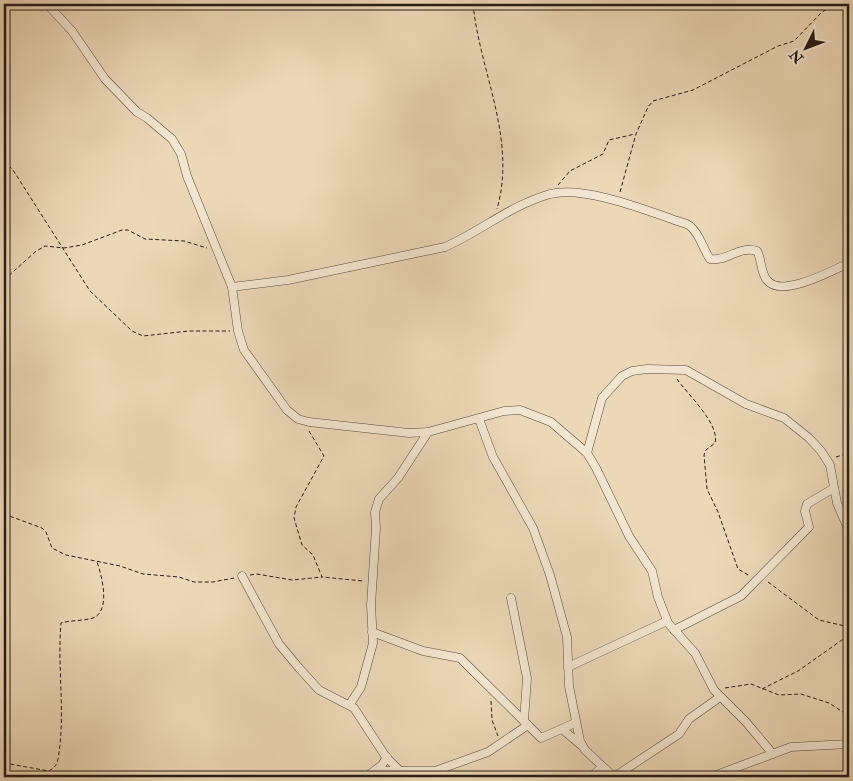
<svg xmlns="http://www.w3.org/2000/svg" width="853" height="781" font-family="'IM FELL Double Pica',serif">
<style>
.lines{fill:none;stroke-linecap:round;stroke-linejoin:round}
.street-casing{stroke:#584a3e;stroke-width:9}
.path{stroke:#271b16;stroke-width:1;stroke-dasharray:4 2.5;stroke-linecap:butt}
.street{stroke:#f3e6d0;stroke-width:8}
</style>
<rect width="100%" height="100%" fill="#ecd8b7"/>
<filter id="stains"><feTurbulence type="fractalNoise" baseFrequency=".004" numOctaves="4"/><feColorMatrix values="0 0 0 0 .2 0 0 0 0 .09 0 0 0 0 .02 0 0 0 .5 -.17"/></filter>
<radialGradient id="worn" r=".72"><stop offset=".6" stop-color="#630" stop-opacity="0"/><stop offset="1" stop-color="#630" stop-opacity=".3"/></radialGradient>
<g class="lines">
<g class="street-casing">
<g id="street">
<path d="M47,4L72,31L105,79L137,112L147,118L172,139L181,154L187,176L232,287L238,331L244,350L287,410L298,419L309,422L409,433L428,432L504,411L520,410L551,422L587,453L596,468L629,536L652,571L658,597L668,623L695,653L714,690L746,722L772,753"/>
<path d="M232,287L288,280L445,247C483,230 509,206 550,194C582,186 638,207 669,218C675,221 685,222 690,226C700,234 703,249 710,259C727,262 739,245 757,251C762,259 760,272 767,280C781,299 833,270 849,263"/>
<path d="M479,419L493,457L533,528L550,575L567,637L569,686L580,741L585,750L614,777"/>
<path d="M587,453L602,398L622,376L632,371L647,369L686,370L746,404L784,418L809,438L821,451L830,465L837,503L849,531"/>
<path d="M242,576L279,644L299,668L319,690L354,708L386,757L406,777"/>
<path d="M511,598L527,678L524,721"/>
<path d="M674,630L741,596L809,527L805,511L807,504L834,488"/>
<path d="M372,632L423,651L460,658L541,738L575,723"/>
<path d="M568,667L667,621"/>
<path d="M350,704L361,687L373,643L371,605L376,528L375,512L379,499L398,478L428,432"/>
<path d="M562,729L581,745"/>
<path d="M375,771H435L488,752L528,725"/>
<path d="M366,777L382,765L387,757"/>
<path d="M591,777L602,767"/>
<path d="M614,777L679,734L689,719L720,697"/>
<path d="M711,777L791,747L849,744"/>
</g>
</g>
<g class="path">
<path d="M473,4C480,73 517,139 497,209"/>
<path d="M4,161L13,170L90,291L132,331L143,336L189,331H230"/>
<path d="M558,185L570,171L603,154L609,140L635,134"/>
<path d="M620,192L636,134L648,107L653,101L693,90L778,46L794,41L822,12L836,4"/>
<path d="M4,280L35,252L45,246L64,248L82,245L122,230H128L145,239L184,241L207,248"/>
<path d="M677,379C688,395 720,424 715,443L706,450L704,455L707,489L718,512L738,569L750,576"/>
<path d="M309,431L324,456L296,507L294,518L302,545L313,555L322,577L363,581"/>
<path d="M836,457L849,453"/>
<path d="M4,514L42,528L46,532L52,548L66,555L120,566L143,574L179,577L194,582H213L234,578"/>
<path d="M250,575L257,574L292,580L322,577"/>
<path d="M768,582L819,620L849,627"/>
<path d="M725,688L751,684L779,695L801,694L829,703L849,716"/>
<path d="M762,689L798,671L849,635"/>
<path d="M491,701L492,720L498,736"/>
<path d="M4,763L49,771C54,768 57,765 58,759C66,714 57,668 61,623C71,620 84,621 93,618C111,611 102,576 97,562"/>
</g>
<use href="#street" class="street"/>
</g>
<rect width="853" height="781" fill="none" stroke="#ecd8b7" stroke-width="20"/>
<rect x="5" y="5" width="843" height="771" fill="none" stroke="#271b16" stroke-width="2.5"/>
<rect x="10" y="10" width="833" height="761" fill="none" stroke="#271b16"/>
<g transform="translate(806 48) rotate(228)" stroke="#f3e6d0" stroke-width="4" paint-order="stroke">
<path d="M0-4L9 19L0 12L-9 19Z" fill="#271b16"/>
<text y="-8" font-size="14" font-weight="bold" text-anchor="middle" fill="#271b16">N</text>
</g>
<rect width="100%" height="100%" filter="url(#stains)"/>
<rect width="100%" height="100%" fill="url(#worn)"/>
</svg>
